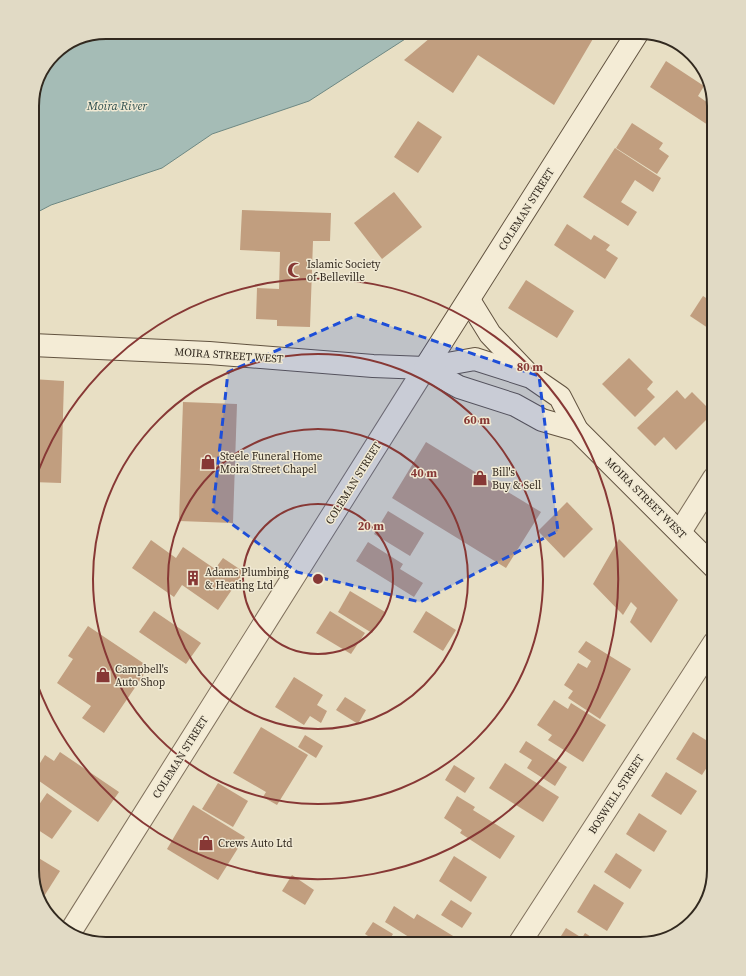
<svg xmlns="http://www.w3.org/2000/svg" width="746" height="976" font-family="'Source Serif 4',serif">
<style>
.water{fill:#a5bcb6;stroke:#6e8883}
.building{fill:#c19e7f}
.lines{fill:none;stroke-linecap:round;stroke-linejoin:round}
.minor-casing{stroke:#80715d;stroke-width:24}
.secondary-casing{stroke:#625340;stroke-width:24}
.minor{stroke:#f4ecd6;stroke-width:22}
.secondary{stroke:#f4ecd6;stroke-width:22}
.marked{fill:#1d4ed8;fill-opacity:0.2;stroke:#1d4ed8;stroke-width:3;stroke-dasharray:8 5;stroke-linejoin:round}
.ring{fill:none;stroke:#873835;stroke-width:2}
.labels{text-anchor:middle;stroke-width:3;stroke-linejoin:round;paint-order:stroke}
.street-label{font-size:11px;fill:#32291f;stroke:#f0e9d3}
.poi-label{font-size:11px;fill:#32291f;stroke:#f0e9d3;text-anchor:start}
.water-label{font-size:12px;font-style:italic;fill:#30504f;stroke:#f0e9d3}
.rim{fill:none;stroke:#32291f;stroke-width:2}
.centre{fill:#873835;stroke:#f0e9d3;stroke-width:2}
.ring-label{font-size:12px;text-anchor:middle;font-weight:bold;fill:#873835;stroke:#f0e9d3;stroke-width:3;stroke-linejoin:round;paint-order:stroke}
</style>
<rect width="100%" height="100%" fill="#e8dfc4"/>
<path class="water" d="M106,32H416L309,101L212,134L162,168L51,205L32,215V101L40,73L57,50Z"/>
<g class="building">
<path d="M437,32H597L554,105L478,55L453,93L404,60Z"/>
<path d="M678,42L689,53H688L676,45Z"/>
<path d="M666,61L704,86L698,96L714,107V116L708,125L650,87Z"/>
<path d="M418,121L442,137L418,173L394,157Z"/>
<path d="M632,123L663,143L659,149L669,156L657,174L616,148Z"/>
<path d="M615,148L661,178L653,192L635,180L621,202L637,212L628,226L583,197Z"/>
<path d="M394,192L422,227L382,259L354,223Z"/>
<path d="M242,210L331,213L330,241H313L310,327L277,326V320L256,319L257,288L279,289L280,252L240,250Z"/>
<path d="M567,224L591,240L594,235L610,245L606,250L618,258L605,279L554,245Z"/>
<path d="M526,280L574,311L557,338L508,308Z"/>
<path d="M703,296L714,303V332L690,316Z"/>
<path d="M629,358L653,382L647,389L655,397L635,417L602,384Z"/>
<path d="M32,379L64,381L61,483L32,482Z"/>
<path d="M677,390L685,399L692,392L713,413L676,450L664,437L655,446L637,428Z"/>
<path d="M183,402L237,404L233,523L179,521Z"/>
<path d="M426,442L541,512L506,568L392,498Z"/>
<path d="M567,502L593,529L564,558L538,531Z"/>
<path d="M388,511L424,533L410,556L374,534Z"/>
<path d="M619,539L678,600L651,643L630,622L637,608L631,602L623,615L593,584Z"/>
<path d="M151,540L176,558L183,547L215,569L223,558L244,572L218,610L182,585L174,597L132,568Z"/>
<path d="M368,542L403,564L400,569L423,583L414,597L356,561Z"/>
<path d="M350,591L385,612L372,633L338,612Z"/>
<path d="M154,611L201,643L186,664L139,632Z"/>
<path d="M330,611L365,633L351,654L316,633Z"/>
<path d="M426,611L456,630L443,651L413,632Z"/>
<path d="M88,626L149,667L104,733L82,718L91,706L57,683L73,659L68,656Z"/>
<path d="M586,641L631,669L600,719L568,698L573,691L564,685L578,663L587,668L591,661L578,652Z"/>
<path d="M294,677L323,695L317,705L327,711L321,723L310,716L304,725L275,707Z"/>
<path d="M345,697L366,710L358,724L336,710Z"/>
<path d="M554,700L568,709L571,703L606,725L583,762L548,740L552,735L537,725Z"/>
<path d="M261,727L308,755L277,805L263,797L266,792L233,773Z"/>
<path d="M693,732L714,745V756L702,775L676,759Z"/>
<path d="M305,735L323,746L316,758L298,747Z"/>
<path d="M526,741L567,767L555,786L527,768L532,760L519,752Z"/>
<path d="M60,752L119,792L98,822L32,776L45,755L54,761Z"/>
<path d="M505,763L559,797L543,822L489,788Z"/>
<path d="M454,765L475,778L465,793L445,780Z"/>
<path d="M666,772L697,791L681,815L651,796Z"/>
<path d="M218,783L248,801L233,827L202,809Z"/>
<path d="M47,793L72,811L52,839L32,826V815Z"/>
<path d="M457,796L475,807L473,810L515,836L500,859L460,833L462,830L444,818Z"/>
<path d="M193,805L245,837L218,880L167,849Z"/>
<path d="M639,813L667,831L654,852L626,834Z"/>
<path d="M616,853L642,870L630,889L604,872Z"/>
<path d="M32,854L60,871L41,901L32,870Z"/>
<path d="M454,856L487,877L471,902L439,881Z"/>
<path d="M292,875L314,890L305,905L282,891Z"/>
<path d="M594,884L624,903L607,931L577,912Z"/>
<path d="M451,900L472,913L462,928L441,915Z"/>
<path d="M394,906L414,919L417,914L463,942L462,944H411L410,943L412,939L385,922Z"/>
<path d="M373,922L393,934L387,944H380L365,934Z"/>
<path d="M566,928L582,938L585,933L602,944H556Z"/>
</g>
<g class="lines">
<g class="minor-casing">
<g id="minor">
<path d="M680,532L714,478"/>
<path d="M69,934L425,368"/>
<path d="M519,944L714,643"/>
</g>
</g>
<g class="secondary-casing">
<g id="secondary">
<path d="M469,300L490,334L530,376"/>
<path d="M32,345L209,353L373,366L425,368L475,359L531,377L560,397L577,430L714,567"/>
<path d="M425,368L638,32"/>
<path d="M425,368L459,387L515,405L542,420L577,430"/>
</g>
</g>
<use href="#minor" class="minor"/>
<use href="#secondary" class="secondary"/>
</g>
<path class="marked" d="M357,315L539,376L558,531L420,602L297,572L213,510L228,372Z"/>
<g class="ring">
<circle cx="318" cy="579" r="75"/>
<circle cx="318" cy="579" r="150"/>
<circle cx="318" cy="579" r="225"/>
<path d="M33 486A300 300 0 1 1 33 672"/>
</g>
<defs>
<g id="mosque-bare" transform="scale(1.2)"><path d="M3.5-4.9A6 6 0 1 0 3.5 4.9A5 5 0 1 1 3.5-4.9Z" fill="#873835" stroke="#f0e9d3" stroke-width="2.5" paint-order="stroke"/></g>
<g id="shop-bare" transform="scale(1.2)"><path d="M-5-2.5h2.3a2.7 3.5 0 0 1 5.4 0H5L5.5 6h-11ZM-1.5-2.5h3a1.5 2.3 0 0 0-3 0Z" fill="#873835" stroke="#f0e9d3" stroke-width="2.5" paint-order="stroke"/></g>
<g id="building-bare" transform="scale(1.2)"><path d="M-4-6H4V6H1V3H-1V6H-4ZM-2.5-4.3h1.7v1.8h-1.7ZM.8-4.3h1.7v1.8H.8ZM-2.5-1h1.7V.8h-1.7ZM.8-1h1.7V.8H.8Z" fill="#873835" stroke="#f0e9d3" stroke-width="2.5" paint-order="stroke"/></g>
</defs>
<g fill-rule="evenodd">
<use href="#mosque-bare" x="295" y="270"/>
<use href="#shop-bare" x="208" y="462"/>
<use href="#shop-bare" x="480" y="478"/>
<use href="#building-bare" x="193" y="578"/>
<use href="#shop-bare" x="103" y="675"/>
<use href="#shop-bare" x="206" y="843"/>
</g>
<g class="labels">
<g class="street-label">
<text transform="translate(526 209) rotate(-58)" y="4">COLEMAN STREET</text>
<text transform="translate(229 355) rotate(4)" y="4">MOIRA STREET WEST</text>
<text transform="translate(353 483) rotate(-58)" y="4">COLEMAN STREET</text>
<text transform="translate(646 498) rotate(45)" y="4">MOIRA STREET WEST</text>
<text transform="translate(180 757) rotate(-58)" y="4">COLEMAN STREET</text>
<text transform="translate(616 794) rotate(-57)" y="4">BOSWELL STREET</text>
</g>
<g class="poi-label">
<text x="307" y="268">Islamic Society<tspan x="307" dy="13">of Belleville</tspan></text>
<text x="220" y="460">Steele Funeral Home<tspan x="220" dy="13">Moira Street Chapel</tspan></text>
<text x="492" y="476">Bill's<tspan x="492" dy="13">Buy &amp; Sell</tspan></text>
<text x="205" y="576">Adams Plumbing<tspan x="205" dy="13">&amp; Heating Ltd</tspan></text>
<text x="115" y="673">Campbell's<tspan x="115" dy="13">Auto Shop</tspan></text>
<text x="218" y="847">Crews Auto Ltd</text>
</g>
<g class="water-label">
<text x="117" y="110">Moira River</text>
</g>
</g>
<path d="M0 0H746V976H0ZM106 39H640A67 67 0 0 1 707 106V870A67 67 0 0 1 640 937H106A67 67 0 0 1 39 870V106A67 67 0 0 1 106 39Z" fill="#e1dac5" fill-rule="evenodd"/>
<path class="rim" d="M106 39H640A67 67 0 0 1 707 106V870A67 67 0 0 1 640 937H106A67 67 0 0 1 39 870V106A67 67 0 0 1 106 39Z"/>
<circle cx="318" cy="579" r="6" class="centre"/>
<g class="ring-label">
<text x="530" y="371">80 m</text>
<text x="477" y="424">60 m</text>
<text x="424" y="477">40 m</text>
<text x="371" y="530">20 m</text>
</g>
</svg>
